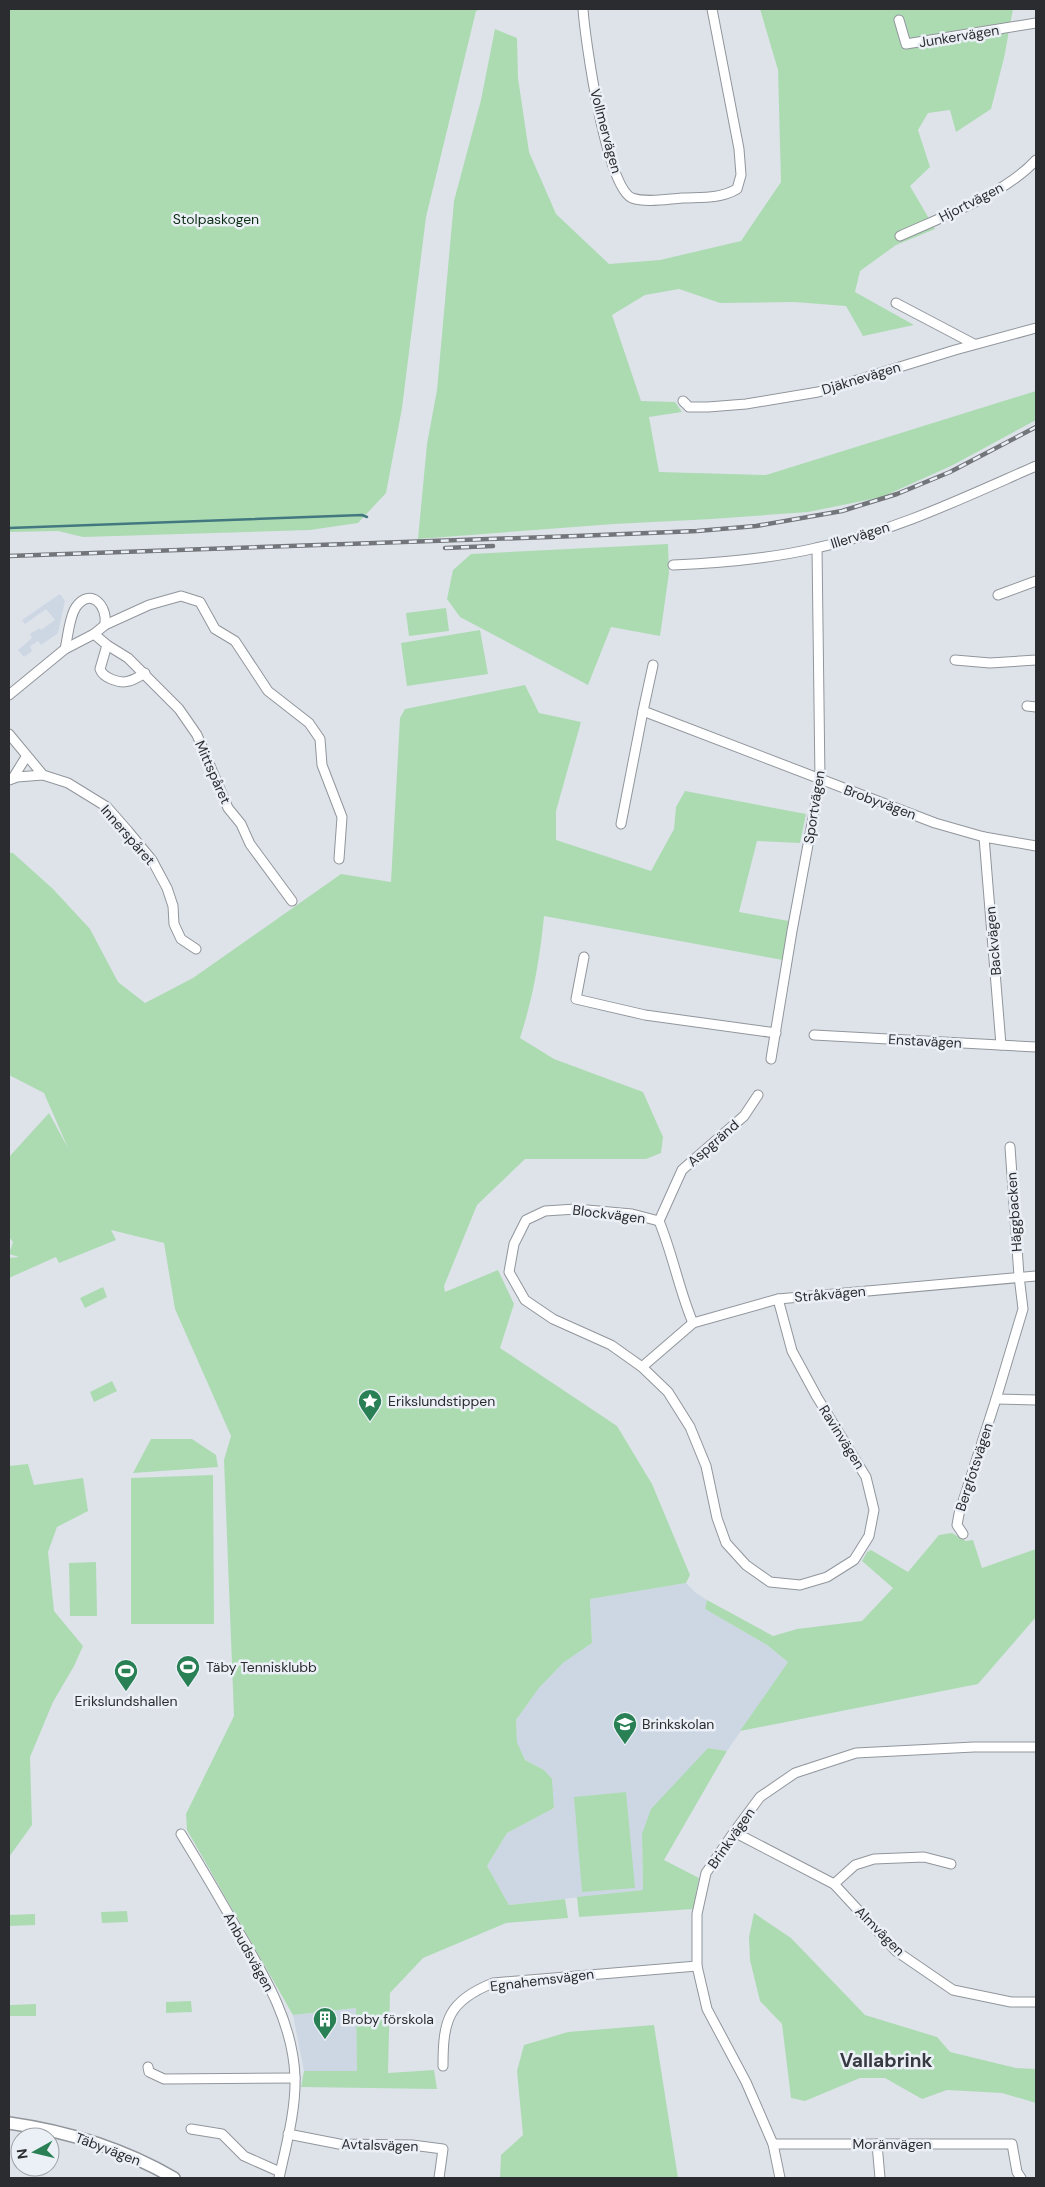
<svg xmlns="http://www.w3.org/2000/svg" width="1045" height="2187" font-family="'DM Sans',sans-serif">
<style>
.built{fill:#cdd7e4}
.green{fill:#acdbb2}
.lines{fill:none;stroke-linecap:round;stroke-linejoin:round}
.stream{stroke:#437880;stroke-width:2.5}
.minor-casing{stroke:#91969c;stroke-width:11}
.secondary-casing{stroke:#91969c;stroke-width:14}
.minor{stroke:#fff;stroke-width:9}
.secondary{stroke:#fff;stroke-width:11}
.rail-casing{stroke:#727579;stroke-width:4.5}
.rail{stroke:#ebf0f7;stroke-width:2.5;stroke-dasharray:8;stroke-linecap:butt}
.labels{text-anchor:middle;stroke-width:5;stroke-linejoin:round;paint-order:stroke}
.street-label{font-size:14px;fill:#2b2c2f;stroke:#ebf0f7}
.park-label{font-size:14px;fill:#0e3116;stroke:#ebf0f7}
.poi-label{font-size:14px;fill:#2b2c2f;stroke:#ebf0f7;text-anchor:start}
.district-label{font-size:19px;font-weight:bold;fill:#373a40;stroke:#ebf0f7}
</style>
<rect width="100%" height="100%" fill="#dee3ea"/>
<g class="built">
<path d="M60,594L65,601L58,633L41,645L38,641L30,646L32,651L24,657L18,650L32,638L30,634L40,628L41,630L55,620L46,609L25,624L22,620Z"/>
<path d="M686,1583L696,1593L707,1600L705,1609L767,1645L788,1662L727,1751L708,1748L642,1834L643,1890L509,1905L487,1866L507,1833L554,1808L544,1770L525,1760L517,1742L516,1720L539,1688L563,1663L592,1643L590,1599Z"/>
<path d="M356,2008L357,2071H304L293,2015Z"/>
</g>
<g class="green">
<path d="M9,9H482L476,11L426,217L402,408L386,493L358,523L310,530L83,537L58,531L9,532Z"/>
<path d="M760,9H1013L1004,58L991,109L956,132L950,110L928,113L918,130L930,167L910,186L935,229L896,245L860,271L855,292L914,325L863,336L846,306L794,302L720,303L679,289L645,295L612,315L641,401L675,402L682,412L649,417L659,472L766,475L1036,391V420L953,465L882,497L808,512L712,519L614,524L418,539L427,444L437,390L454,201L481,100L495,29L517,38L518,78L529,152L556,214L609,264L660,260L741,241L781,182L778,70Z"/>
<path d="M668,544L669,573L660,636L611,627L588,685L460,617L447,599L453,570L471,554Z"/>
<path d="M446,608L449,631L409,636L406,613Z"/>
<path d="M480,630L488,674L407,686L401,643Z"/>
<path d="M525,685L539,713L581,722L556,811V840L651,871L674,829L676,807L685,791L806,814L800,843L757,841L739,912L789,921L783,960L544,916C540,958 533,998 520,1038L554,1059L643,1092L663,1137L661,1153L646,1159H525L477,1205L444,1286L445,1292L498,1270L514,1304L500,1348L617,1426L652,1484L690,1575L686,1583L590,1599L592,1643L563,1663L539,1688L516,1720L517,1742L525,1760L544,1770L552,1779L554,1808L507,1833L487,1866L509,1905L565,1899L568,1918L506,1923L423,1958L390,1993L388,2073L434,2070L437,2089L301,2087L304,2071H357L356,2008L293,2015L187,1830L186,1814L234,1716L224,1460L231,1436L175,1309L164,1243L111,1230L116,1240L59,1263L56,1257L9,1278V1258L19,1257L9,1254L13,1242L9,1237V1157L49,1113L68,1148L44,1093L9,1075V853H13L53,889L90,929L118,982L145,1003L193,978L341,874L391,882L400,718L405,709Z"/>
<path d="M103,1287L107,1297L85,1308L80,1298Z"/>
<path d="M112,1381L117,1391L94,1402L90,1392Z"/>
<path d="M151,1439H192L216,1455L218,1467L133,1473Z"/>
<path d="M28,1464L34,1485L83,1478L88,1511L57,1527L48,1552L54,1611L83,1646L74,1666L53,1702L30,1757L32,1825L9,1857V1466Z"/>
<path d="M213,1475L214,1624H131V1478Z"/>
<path d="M952,1533L966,1541L973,1540L982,1568L1036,1549V1617L978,1684L740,1731L788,1662L767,1645L705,1609L707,1600L773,1636L797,1629L862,1621L893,1588L862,1561L867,1552L871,1550L908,1572L939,1535Z"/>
<path d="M96,1562L97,1616H70L69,1563Z"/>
<path d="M708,1748L727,1751L664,1860L699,1878L693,1909L579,1917L577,1897L643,1890L642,1834L651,1809Z"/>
<path d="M626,1792L635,1888L582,1892L574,1797Z"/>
<path d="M127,1911L128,1922L102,1923L101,1912Z"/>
<path d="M754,1913L791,1938L865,2015L937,2037L950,2052L1016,2068L1036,2069V2103L1002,2093L947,2090L922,2099L885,2078H860L805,2101L791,2098L782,2024L760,2001L750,1960L749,1937Z"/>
<path d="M35,1914V1925L9,1926V1915Z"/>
<path d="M191,2001L192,2012L166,2013V2002Z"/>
<path d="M36,2004V2016H10V2005Z"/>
<path d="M654,2025L678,2178H500L501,2155L523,2135L517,2071L524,2045L568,2032Z"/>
</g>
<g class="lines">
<path class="stream" d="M9,528L362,515L367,517"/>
<g class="minor-casing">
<g id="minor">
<path d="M583,9C585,39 606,187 632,198C646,203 667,199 682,198C701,197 720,199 737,189L741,175L739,149L712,9"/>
<path d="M899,20L906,44L1036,23"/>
<path d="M900,236C942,217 1005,194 1036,160"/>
<path d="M896,303L974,344"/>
<path d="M683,401L689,407H708L746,404L818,392L955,350L1036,328"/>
<path d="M673,565C721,563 769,559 816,548C893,532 965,497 1036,466"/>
<path d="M998,595L1036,581"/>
<path d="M94,634L107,645L128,658L179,709L197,735L228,808L241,824L250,844L292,901"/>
<path d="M107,645L100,669C103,678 120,684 129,681C134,680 140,676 145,673"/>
<path d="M65,649C68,637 69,617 76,607C90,587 108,605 105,625"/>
<path d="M955,660L990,663L1036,660"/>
<path d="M9,695L65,649L94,634L105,625L149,605L181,596L200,602L215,629L235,641L268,691L309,723L320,739L322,765L342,817L339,859"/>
<path d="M1027,706L1036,707"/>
<path d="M643,711L653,665"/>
<path d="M9,734L43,775L68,783L107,807L128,831L152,860L167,888L173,906L174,924L181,939L196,949"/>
<path d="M13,778L26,757"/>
<path d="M9,780L17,777L43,775"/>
<path d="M621,824L643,711L935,823L984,837L1036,846"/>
<path d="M984,837L1001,1045"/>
<path d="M584,957L576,999L645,1015L776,1033"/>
<path d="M814,1035L1036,1047"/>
<path d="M771,1059L792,931L820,780L817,548"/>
<path d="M659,1221L632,1214L576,1209L545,1211L526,1220L514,1244L509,1272L525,1300L553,1319L611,1345L642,1367L668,1392L690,1427L706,1466L717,1518L726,1543L746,1565L770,1582L800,1585L827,1577L854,1560L869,1536L874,1510L866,1477L817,1397L792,1351L778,1299"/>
<path d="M659,1221L682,1170L744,1116L758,1095"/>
<path d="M659,1221C673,1255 679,1290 693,1323"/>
<path d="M642,1367L693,1323L778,1299L1036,1276"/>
<path d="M996,1399L1036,1400"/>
<path d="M963,1534L957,1525L959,1514L996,1399L1023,1309L1019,1276L1010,1147"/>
<path d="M734,1832L834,1884L896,1951L953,1990L1011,2002H1036"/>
<path d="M181,1834C200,1865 219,1897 237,1929C264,1975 293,2022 295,2077C296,2110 286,2146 279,2178"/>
<path d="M834,1884L855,1865L874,1859L924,1857L951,1864"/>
<path d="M443,2066C443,2020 448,2001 493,1983L697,1966"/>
<path d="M148,2067L149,2072L164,2079L295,2078"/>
<path d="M191,2129L222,2134L244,2156L280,2172"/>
<path d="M288,2134L339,2144L412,2145L443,2149L439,2178"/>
<path d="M773,2144H1012L1017,2172L1021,2178"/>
<path d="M877,2144L880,2178"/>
<path d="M780,2178L773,2144L746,2082L707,2009L697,1966V1914L706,1873L734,1832L760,1797L795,1773L856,1753L974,1747H1036"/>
</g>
</g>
<g class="secondary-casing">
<path id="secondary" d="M9,2123C66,2131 124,2149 174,2178"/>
</g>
<use href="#minor" class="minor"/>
<use href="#secondary" class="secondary"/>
<g class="rail-casing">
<g id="rail">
<path d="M445,548L493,546"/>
<path d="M9,556L576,536L697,531L756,526L842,511L897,494L950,472L1036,427"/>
</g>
</g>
<use href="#rail" class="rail"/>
</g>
<defs>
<g id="sight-pin" transform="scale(1.25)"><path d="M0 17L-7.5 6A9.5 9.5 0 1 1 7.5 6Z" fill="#288054" stroke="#ebf0f7"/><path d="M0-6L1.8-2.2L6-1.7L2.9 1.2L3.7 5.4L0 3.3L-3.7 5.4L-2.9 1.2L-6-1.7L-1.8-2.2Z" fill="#fff"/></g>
<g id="stadium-pin" transform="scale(1.25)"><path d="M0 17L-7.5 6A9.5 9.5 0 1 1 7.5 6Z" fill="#288054" stroke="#ebf0f7"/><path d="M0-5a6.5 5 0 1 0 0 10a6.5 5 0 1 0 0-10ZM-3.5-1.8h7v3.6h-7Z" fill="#fff"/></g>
<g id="school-pin" transform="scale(1.25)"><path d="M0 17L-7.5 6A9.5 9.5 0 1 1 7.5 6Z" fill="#288054" stroke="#ebf0f7"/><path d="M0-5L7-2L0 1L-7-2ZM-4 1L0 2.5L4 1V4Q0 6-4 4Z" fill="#fff"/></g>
<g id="building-pin" transform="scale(1.25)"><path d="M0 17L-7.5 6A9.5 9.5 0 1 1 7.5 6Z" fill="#288054" stroke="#ebf0f7"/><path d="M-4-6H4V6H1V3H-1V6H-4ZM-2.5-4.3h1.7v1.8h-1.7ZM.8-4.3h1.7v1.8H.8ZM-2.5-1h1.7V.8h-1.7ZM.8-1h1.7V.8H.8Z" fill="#fff"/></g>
</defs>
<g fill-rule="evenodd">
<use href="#sight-pin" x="370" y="1401"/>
<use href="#stadium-pin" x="188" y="1667"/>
<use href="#stadium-pin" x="126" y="1671"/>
<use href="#school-pin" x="625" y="1724"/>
<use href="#building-pin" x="325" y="2019"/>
</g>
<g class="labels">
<g class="street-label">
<text transform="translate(959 36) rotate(-9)" y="5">Junkervägen</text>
<text transform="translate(606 131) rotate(75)" y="5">Vollmervägen</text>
<text transform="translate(971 202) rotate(-27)" y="5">Hjortvägen</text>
<text transform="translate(861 378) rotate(-17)" y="5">Djäknevägen</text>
<text transform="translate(860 535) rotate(-17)" y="5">Illervägen</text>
<text transform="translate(213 772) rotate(66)" y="5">Mittspåret</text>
<text transform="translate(880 802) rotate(20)" y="5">Brobyvägen</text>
<text transform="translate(814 807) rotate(-81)" y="5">Sportvägen</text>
<text transform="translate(128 835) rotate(49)" y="5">Innerspåret</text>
<text transform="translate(993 941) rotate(-95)" y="5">Backvägen</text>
<text transform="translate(925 1041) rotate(3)" y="5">Enstavägen</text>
<text transform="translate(713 1143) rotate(-41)" y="5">Aspgränd</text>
<text transform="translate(1014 1212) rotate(-94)" y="5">Häggbacken</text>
<text transform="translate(609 1214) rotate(7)" y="5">Blockvägen</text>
<text transform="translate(830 1294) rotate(-5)" y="5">Stråkvägen</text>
<text transform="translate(842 1437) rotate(58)" y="5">Ravinvägen</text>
<text transform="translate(974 1467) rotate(-72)" y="5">Bergfotsvägen</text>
<text transform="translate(731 1838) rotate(-55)" y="5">Brinkvägen</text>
<text transform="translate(880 1931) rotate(45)" y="5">Almvägen</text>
<text transform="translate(249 1952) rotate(61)" y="5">Anbudsvägen</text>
<text transform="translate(542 1980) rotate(-7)" y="5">Egnahemsvägen</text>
<text x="892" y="2149">Moränvägen</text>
<text transform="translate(380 2145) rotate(2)" y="5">Avtalsvägen</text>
<text transform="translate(108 2149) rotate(21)" y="5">Täbyvägen</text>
</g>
<g class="park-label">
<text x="216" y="224">Stolpaskogen</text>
</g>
<g class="poi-label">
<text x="388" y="1406">Erikslundstippen</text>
<text x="206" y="1672">Täby Tennisklubb</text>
<text x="126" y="1706" text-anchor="middle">Erikslundshallen</text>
<text x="642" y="1729">Brinkskolan</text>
<text x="342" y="2024">Broby förskola</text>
</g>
<g class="district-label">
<text x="886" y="2067">Vallabrink</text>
</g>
</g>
<rect width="1045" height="2187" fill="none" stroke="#2b2c2f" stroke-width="20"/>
<g transform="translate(35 2152) rotate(262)"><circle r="24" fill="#ebf0f7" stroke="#9ea2a7"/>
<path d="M0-4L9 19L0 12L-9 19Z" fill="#288054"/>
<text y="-8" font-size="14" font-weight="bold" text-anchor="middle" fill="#2b2c2f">N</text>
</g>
</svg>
